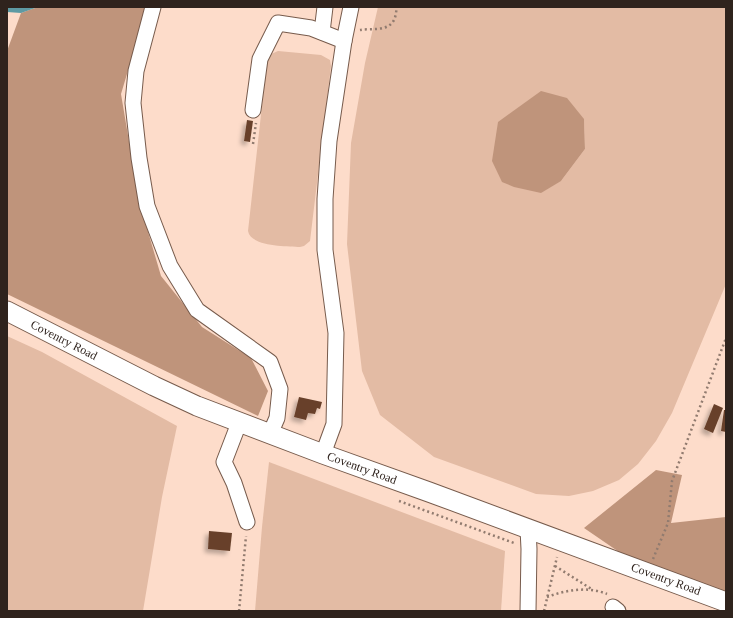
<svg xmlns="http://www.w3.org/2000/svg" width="733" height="618" font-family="'Times New Roman',serif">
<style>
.green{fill:#e3bba4;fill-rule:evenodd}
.forest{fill:#bf947b}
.water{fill:#5e9aa3}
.building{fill:#68412b;filter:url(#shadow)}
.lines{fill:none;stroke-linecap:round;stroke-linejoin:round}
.minor-casing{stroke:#775b4c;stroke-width:17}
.major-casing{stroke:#775b4c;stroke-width:21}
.path{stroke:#917b6f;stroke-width:2.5;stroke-dasharray:2 3;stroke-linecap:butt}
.minor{stroke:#fff;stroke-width:15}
.major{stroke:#fff;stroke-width:19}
.labels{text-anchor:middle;stroke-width:4;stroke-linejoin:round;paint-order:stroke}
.street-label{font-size:12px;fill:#2f231d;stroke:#fff}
</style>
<defs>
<filter id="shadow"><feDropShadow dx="-3.5" dy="3.5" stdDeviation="2" flood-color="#0004"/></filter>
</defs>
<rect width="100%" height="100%" fill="#fddcca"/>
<g class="green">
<path d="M378,7H726V284L672,413L656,441L638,464L619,480L593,491L569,496L536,494L434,457L380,415L362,371L347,244L351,143L365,63ZM584,119L585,149L561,181Z"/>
<path d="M278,51L321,55L330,60L331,66L310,241L304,246L300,247C287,246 251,247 248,231L267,61L269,55Z"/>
<path d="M7,336L42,352L177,426L162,497L143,611H7Z"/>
<path d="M269,462L505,551L501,611H255L262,527Z"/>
</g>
<g class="forest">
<path d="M38,7H147L121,94L139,201L161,276L202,327L251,358L268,391L258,416L7,294V51L21,13Z"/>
<path d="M541,91L567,98L584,119L585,149L561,181L541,193L514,187L502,182L492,161L498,122Z"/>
<path d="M656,470L682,475L671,523L726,517V592L622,554L584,528Z"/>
</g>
<path class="water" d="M7,7H38L21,13L7,12Z"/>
<g class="building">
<path d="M247,120L253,121L250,142L244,141Z"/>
<path d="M299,397L322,402L320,409L317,408L315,414L308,413L306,420L294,417Z"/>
<path d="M714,404L723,408L713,433L704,429Z"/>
<path d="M724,410H726V432L721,431Z"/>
<path d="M209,531L232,533L230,551L208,549Z"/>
</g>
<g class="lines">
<g class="minor-casing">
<g id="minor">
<path d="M153,7L136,71L133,103L139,158L147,206L170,266L197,310L270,362L280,389L277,418L270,434"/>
<path d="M322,32L325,7"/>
<path d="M253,110L260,59L278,23L311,28L344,41"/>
<path d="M239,423L224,462L234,483L247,522"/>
<path d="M323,454L334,424L336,333L325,250V199L329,141L344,41L351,7"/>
<path d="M528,529L529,549L528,611"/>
<path d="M613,607L618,611"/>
</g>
</g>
<g class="major-casing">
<path id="major" d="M7,311L154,386L197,406L323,454L429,492L726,602"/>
</g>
<g class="path">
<path d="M360,30C370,28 388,32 394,20C396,16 396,11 397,7"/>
<path d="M253,144L256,123"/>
<path d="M399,501L514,543"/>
<path d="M653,559L668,523L672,481L726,338"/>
<path d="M555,566L593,590"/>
<path d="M547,597C566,590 588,586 607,594"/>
<path d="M239,611L246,536"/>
<path d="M544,611L557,557"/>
</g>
<use href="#minor" class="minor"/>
<use href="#major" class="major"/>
</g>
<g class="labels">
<g class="street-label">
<text transform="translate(64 340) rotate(27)" y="4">Coventry Road</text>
<text transform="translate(362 468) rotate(20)" y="4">Coventry Road</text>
<text transform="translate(666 579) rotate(20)" y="4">Coventry Road</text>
</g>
</g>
<rect width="733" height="618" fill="none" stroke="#2f231d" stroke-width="16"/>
</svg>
